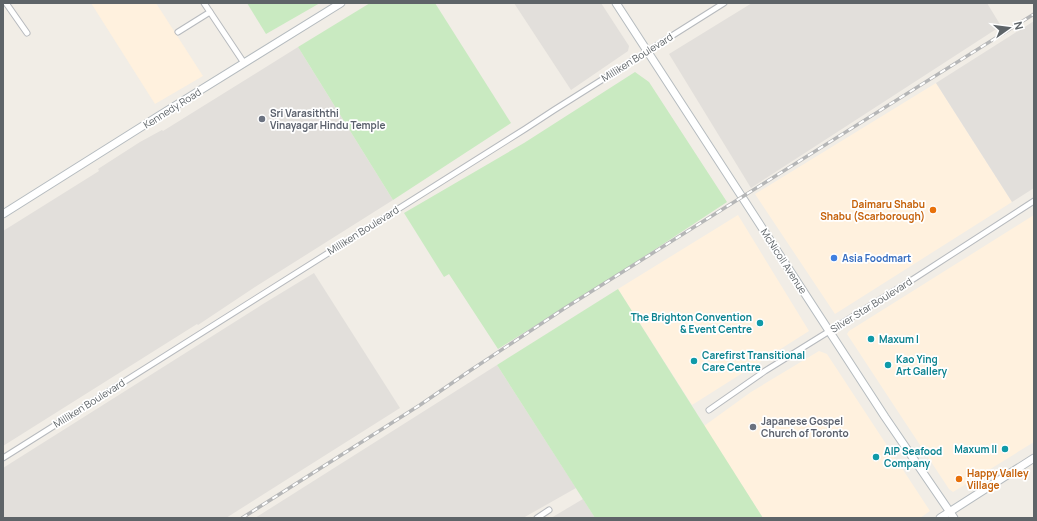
<svg xmlns="http://www.w3.org/2000/svg" width="1037" height="521" font-family="Manrope,sans-serif">
<style>
.commercial{fill:#fff1de}
.industrial{fill:#e2dfdb}
.green{fill:#c9eac1}
.lines{fill:none;stroke-linecap:round;stroke-linejoin:round}
.minor-casing{stroke:#b7babe;stroke-width:7}
.secondary-casing{stroke:#b5bbbf;stroke-width:9}
.minor{stroke:#fff;stroke-width:5}
.secondary{stroke:#fff;stroke-width:7}
.rail-casing{stroke:#b5b6b7;stroke-width:3.5}
.rail{stroke:#fff;stroke-width:2;stroke-dasharray:6;stroke-linecap:butt}
.worship-dot{fill:#6b7280;stroke:#fff;stroke-width:1.5}
.food-dot{fill:#e8710a;stroke:#fff;stroke-width:1.5}
.shop-dot{fill:#3f7fe0;stroke:#fff;stroke-width:1.5}
.culture-dot{fill:#0f9aa8;stroke:#fff;stroke-width:1.5}
.labels{text-anchor:middle;stroke-width:3.5;stroke-linejoin:round;paint-order:stroke}
.street-label{font-size:10px;fill:#5e6468;stroke:#fff}
.worship-label{font-size:10px;font-weight:bold;fill:#5b616d;stroke:#fff;text-anchor:start}
.food-label{font-size:10px;font-weight:bold;fill:#c56008;stroke:#fff;text-anchor:end}
.shop-label{font-size:10px;font-weight:bold;fill:#366cbe;stroke:#fff;text-anchor:start}
.culture-label{font-size:10px;font-weight:bold;fill:#0d838f;stroke:#fff;text-anchor:start}
</style>
<rect width="100%" height="100%" fill="#f1ede6"/>
<g class="commercial">
<path d="M91,3H156L203,76L155,104Z"/>
<path d="M936,83L1012,202L835,314L755,194Z"/>
<path d="M738,215L809,331L692,405L618,289Z"/>
<path d="M1034,215V442L953,492L949,489L891,401L847,334L849,331Z"/>
<path d="M819,351L827,354L930,511L920,518H763L704,426L751,392Z"/>
</g>
<g class="industrial">
<path d="M514,3H601L629,46L628,51L571,90Z"/>
<path d="M752,3H987L1001,26L751,188L669,54Z"/>
<path d="M1034,21V188L1012,202L936,83Z"/>
<path d="M298,47L393,200L255,287L198,325L197,324L3,446V231L99,171L98,169L140,142L162,130L163,131Z"/>
<path d="M314,273L400,408L226,518H3V468L263,304Z"/>
<path d="M497,365L576,488L523,518H255Z"/>
<path d="M583,499L595,518H551Z"/>
</g>
<g class="green">
<path d="M247,3H320L266,34Z"/>
<path d="M370,3H435L511,123L393,200L298,47Z"/>
<path d="M635,72L649,82L727,202L610,279L498,349L449,274L444,277L404,213L524,143Z"/>
<path d="M618,289L763,518H595L497,365Z"/>
</g>
<g class="lines">
<g class="minor-casing">
<g id="minor">
<path d="M6,3L27,33"/>
<path d="M204,3L244,63"/>
<path d="M178,32L210,12"/>
<path d="M709,410L765,371L915,278L1034,201"/>
<path d="M3,458L525,129L554,110L724,3"/>
<path d="M537,518L549,510"/>
</g>
</g>
<g class="secondary-casing">
<g id="secondary">
<path d="M616,3L885,417L954,518"/>
<path d="M3,214L157,117L341,3"/>
<path d="M940,518L1034,458"/>
</g>
</g>
<use href="#minor" class="minor"/>
<use href="#secondary" class="secondary"/>
<g class="rail-casing">
<path id="rail" d="M242,518L420,405L471,370L565,308L742,197L1034,14"/>
</g>
<use href="#rail" class="rail"/>
</g>
<g class="worship-dot">
<circle cx="262" cy="119" r="4"/>
<circle cx="753" cy="427" r="4"/>
</g>
<g class="food-dot">
<circle cx="933" cy="210" r="4"/>
<circle cx="959" cy="479" r="4"/>
</g>
<circle class="shop-dot" cx="834" cy="258" r="4"/>
<g class="culture-dot">
<circle cx="760" cy="323" r="4"/>
<circle cx="871" cy="339" r="4"/>
<circle cx="694" cy="361" r="4"/>
<circle cx="888" cy="365" r="4"/>
<circle cx="1005" cy="449" r="4"/>
<circle cx="876" cy="457" r="4"/>
</g>
<g class="labels">
<g class="street-label">
<text transform="translate(637 57) rotate(-32)" y="4">Milliken Boulevard</text>
<text transform="translate(172 108) rotate(-32)" y="4">Kennedy Road</text>
<text transform="translate(363 230) rotate(-32)" y="4">Milliken Boulevard</text>
<text transform="translate(784 261) rotate(57)" y="4">McNicoll Avenue</text>
<text transform="translate(871 305) rotate(-32)" y="4">Silver Star Boulevard</text>
<text transform="translate(89 403) rotate(-32)" y="4">Milliken Boulevard</text>
</g>
<g class="worship-label">
<text x="270" y="117">Sri Varasiththi<tspan x="270" dy="12">Vinayagar Hindu Temple</tspan></text>
<text x="761" y="425">Japanese Gospel<tspan x="761" dy="12">Church of Toronto</tspan></text>
</g>
<g class="food-label">
<text x="925" y="208">Daimaru Shabu<tspan x="925" dy="12">Shabu (Scarborough)</tspan></text>
<text x="967" y="477" text-anchor="start">Happy Valley<tspan x="967" dy="12">Village</tspan></text>
</g>
<g class="shop-label">
<text x="842" y="262">Asia Foodmart</text>
</g>
<g class="culture-label">
<text x="752" y="321" text-anchor="end">The Brighton Convention<tspan x="752" dy="12">&amp; Event Centre</tspan></text>
<text x="879" y="343">Maxum I</text>
<text x="702" y="359">Carefirst Transitional<tspan x="702" dy="12">Care Centre</tspan></text>
<text x="896" y="363">Kao Ying<tspan x="896" dy="12">Art Gallery</tspan></text>
<text x="997" y="453" text-anchor="end">Maxum II</text>
<text x="884" y="455">AIP Seafood<tspan x="884" dy="12">Company</tspan></text>
</g>
</g>
<rect width="1037" height="521" fill="none" stroke="#5e6468" stroke-width="8"/>
<g transform="translate(1009 28) rotate(76)" stroke="#ffffff" stroke-width="3" paint-order="stroke">
<path d="M0-3L7 15L0 10L-7 15Z" fill="#5e6468"/>
<text y="-6" font-size="11" font-weight="bold" text-anchor="middle" fill="#5e6468">N</text>
</g>
</svg>
